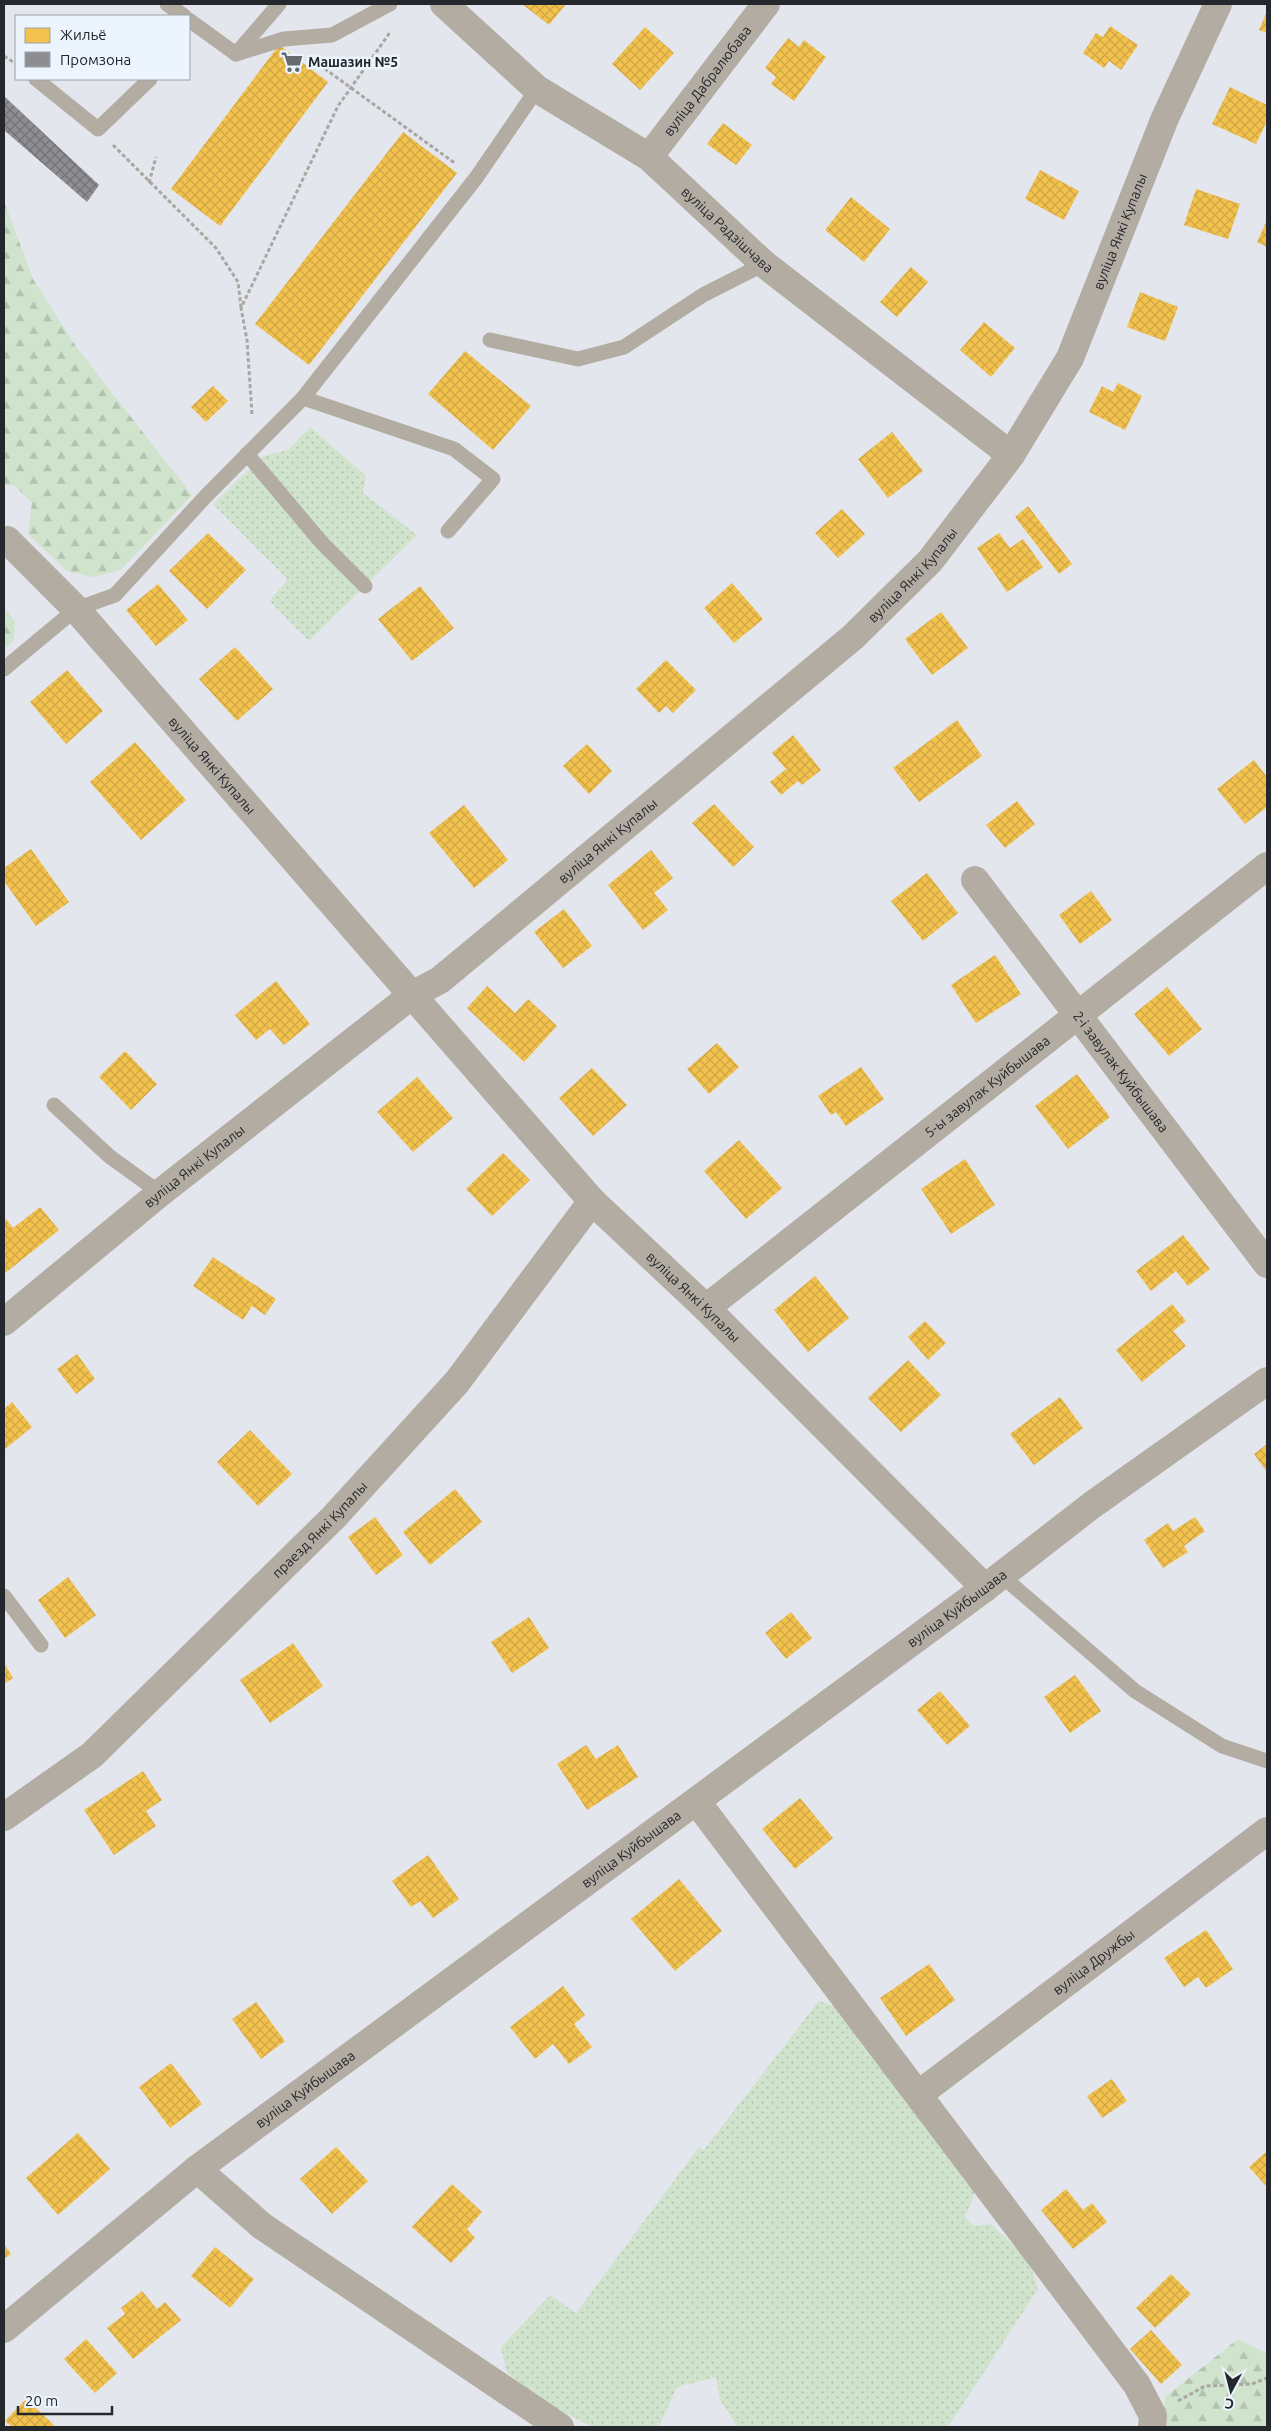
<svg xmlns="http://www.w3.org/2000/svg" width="1271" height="2431" font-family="Ubuntu,sans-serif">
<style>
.grass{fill:url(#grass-dots)}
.forest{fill:url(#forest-firs)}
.homes{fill:url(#homes-cross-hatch)}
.industry{fill:url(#industry-cross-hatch)}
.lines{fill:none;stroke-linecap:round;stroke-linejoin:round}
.path{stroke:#aba6a2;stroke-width:3;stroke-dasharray:4 2.5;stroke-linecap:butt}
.service{stroke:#b3aca2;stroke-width:15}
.minor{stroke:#b3aca2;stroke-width:28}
.tertiary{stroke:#b3aca2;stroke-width:28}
.labels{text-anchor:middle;stroke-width:5;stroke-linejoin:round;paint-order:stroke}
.poi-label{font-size:14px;font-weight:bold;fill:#24272b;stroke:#ecf4fe;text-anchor:start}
.street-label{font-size:14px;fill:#24272b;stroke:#ecf4fe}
</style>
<defs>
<pattern id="grass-dots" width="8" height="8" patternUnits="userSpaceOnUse" patternTransform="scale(1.25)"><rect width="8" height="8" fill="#cfe3cd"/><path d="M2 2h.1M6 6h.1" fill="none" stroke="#b2c3b0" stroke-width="1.8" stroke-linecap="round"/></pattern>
<pattern id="forest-firs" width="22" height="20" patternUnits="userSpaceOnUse" patternTransform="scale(1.25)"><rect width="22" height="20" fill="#cfe3cd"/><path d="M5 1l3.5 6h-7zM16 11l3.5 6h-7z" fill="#b2c3b0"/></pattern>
<pattern id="homes-cross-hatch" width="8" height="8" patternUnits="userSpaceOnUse" patternTransform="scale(1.25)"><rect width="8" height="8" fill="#f2c14e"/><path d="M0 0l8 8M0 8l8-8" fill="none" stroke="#cfa644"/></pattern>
<pattern id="industry-cross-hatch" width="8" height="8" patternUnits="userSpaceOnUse" patternTransform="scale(1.25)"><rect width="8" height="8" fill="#8d8d92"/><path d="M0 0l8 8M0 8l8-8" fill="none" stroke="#737377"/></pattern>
</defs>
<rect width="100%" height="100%" fill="#e3e7ed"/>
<g class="grass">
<path d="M310,427L366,476L363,493L417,535L309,641L269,601L288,580L213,504L263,456L288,450Z"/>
<path d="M819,2001L835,2006L975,2193L965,2217L974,2226L991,2224L1028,2259L1038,2289L948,2427H738L720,2400L716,2377L677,2387L659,2427H592L542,2401L507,2373L501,2347L550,2295L576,2313L699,2147L703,2151Z"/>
</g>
<g class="forest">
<path d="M4,201L33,279L77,348L192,495L121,570L93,577L67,571L28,534L32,503L15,486L4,484Z"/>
<path d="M4,608L15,621L14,640L4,649Z"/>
<path d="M1238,2339L1267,2353V2427H1163L1165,2397Z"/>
</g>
<g class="homes">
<path d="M522,4H566L549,25Z"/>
<path d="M1267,11V33L1259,30Z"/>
<path d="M1110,26L1138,45L1121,70L1109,61L1104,68L1083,53L1096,33L1103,37Z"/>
<path d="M645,27L674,53L640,90L612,64Z"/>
<path d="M788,38L799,47L804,40L826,57L794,101L771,84L776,77L765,68Z"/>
<path d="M279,45L328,82L220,226L171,189Z"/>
<path d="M1230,87L1267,105V121L1256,144L1212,124Z"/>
<path d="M723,123L752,145L736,165L707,144Z"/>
<path d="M403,132L457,173L309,365L255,324Z"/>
<path d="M1040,170L1079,191L1064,220L1025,199Z"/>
<path d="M1196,189L1240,204L1228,239L1184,225Z"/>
<path d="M851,197L890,229L864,262L825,230Z"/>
<path d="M1267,220V247L1257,242Z"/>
<path d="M911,267L928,282L897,317L880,302Z"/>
<path d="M1140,292L1178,307L1165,341L1127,327Z"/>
<path d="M984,322L1015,348L991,377L960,350Z"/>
<path d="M465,351L531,406L493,450L428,394Z"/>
<path d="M1118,383L1142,396L1125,430L1089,412L1102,386L1113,392Z"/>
<path d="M213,386L228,401L206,422L191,407Z"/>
<path d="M892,432L923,471L888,498L858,459Z"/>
<path d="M1028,506L1072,564L1059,574L1015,517Z"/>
<path d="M842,509L865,534L838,558L815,533Z"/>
<path d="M208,533L246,570L207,609L169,571Z"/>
<path d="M999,533L1010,548L1023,539L1043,567L1007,592L977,548Z"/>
<path d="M732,583L763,619L734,643L704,608Z"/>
<path d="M158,584L188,620L156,646L126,610Z"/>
<path d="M420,586L454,628L412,661L378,619Z"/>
<path d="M941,612L968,648L932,675L905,639Z"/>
<path d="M235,647L273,689L237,721L199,679Z"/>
<path d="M666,660L696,690L673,713L666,706L659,713L636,689Z"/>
<path d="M67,670L103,711L66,744L30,702Z"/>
<path d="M957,720L982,756L919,802L893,768Z"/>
<path d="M793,735L821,770L802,785L798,781L781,795L770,782L786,769L772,753Z"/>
<path d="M135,742L186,800L141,840L90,782Z"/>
<path d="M587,744L612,771L589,794L563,766Z"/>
<path d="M1254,760L1267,777V807L1245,824L1217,789Z"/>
<path d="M1017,801L1035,824L1005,848L986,825Z"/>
<path d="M714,804L754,847L733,867L692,823Z"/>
<path d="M464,805L508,860L474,888L429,833Z"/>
<path d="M31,849L69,902L36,926L4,881V868Z"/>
<path d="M651,850L673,878L654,893L668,910L643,930L608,885Z"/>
<path d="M927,873L958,913L923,941L891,901Z"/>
<path d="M1091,891L1112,920L1080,944L1059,915Z"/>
<path d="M564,909L592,946L563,968L534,932Z"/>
<path d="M995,955L1021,994L976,1023L951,985Z"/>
<path d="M276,981L310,1024L284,1045L270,1029L256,1040L235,1015Z"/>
<path d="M487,986L515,1013L528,999L557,1026L524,1062L467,1008Z"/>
<path d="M1167,987L1202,1029L1169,1056L1134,1014Z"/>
<path d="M717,1043L739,1067L709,1094L687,1069Z"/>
<path d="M125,1051L157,1084L131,1110L99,1077Z"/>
<path d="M861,1067L884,1099L846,1126L836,1112L831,1115L818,1096Z"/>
<path d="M592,1068L627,1105L593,1136L559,1098Z"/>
<path d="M1077,1074L1110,1117L1068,1149L1035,1106Z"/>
<path d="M417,1077L453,1118L413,1152L377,1112Z"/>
<path d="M739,1140L782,1188L746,1219L704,1171Z"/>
<path d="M503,1153L530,1180L492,1216L466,1189Z"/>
<path d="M965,1159L995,1205L951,1234L921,1189Z"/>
<path d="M40,1207L59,1230L4,1274V1221L6,1219L13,1228Z"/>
<path d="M1183,1235L1210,1269L1188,1286L1176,1271L1151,1291L1136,1271Z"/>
<path d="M213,1257L276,1299L265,1315L252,1306L243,1320L193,1286Z"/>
<path d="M815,1276L849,1318L808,1352L774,1310Z"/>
<path d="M1172,1304L1186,1321L1173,1331L1186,1346L1142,1382L1116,1350Z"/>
<path d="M925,1321L946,1343L928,1360L908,1337Z"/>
<path d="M77,1354L95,1379L76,1394L57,1369Z"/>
<path d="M908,1360L941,1395L901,1432L868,1398Z"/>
<path d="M1060,1397L1083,1428L1034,1465L1010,1434Z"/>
<path d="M12,1402L32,1427L4,1450V1409Z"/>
<path d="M250,1430L292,1474L258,1506L217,1462Z"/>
<path d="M1267,1444V1472L1254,1454Z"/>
<path d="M455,1489L482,1522L430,1565L403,1532Z"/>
<path d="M375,1517L403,1555L376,1575L348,1537Z"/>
<path d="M1195,1517L1205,1531L1184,1546L1188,1552L1163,1568L1144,1540L1168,1523L1173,1531Z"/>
<path d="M68,1577L96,1615L65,1638L38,1600Z"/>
<path d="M791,1612L812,1638L786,1659L765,1633Z"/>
<path d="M529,1617L549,1648L512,1673L491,1642Z"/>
<path d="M293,1643L323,1686L270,1723L240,1680Z"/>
<path d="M4,1663L13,1678L4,1684Z"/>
<path d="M1075,1675L1101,1711L1070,1733L1044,1697Z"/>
<path d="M940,1691L970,1726L947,1745L917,1710Z"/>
<path d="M586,1745L596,1759L618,1745L638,1777L587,1810L557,1764Z"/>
<path d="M143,1771L162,1800L146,1811L156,1826L114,1855L84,1810Z"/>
<path d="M800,1798L833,1838L795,1869L762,1829Z"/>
<path d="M428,1855L459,1899L433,1918L420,1901L411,1907L392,1881Z"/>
<path d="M679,1879L722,1931L675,1971L631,1919Z"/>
<path d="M1206,1930L1233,1969L1206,1988L1198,1977L1184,1987L1164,1958Z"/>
<path d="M929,1964L955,2000L906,2036L880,1998Z"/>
<path d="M563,1986L585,2015L574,2024L592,2047L569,2064L553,2044L535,2059L510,2027Z"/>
<path d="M256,2002L285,2041L261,2059L232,2019Z"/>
<path d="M171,2063L202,2104L170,2128L139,2087Z"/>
<path d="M1112,2079L1127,2101L1102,2118L1087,2096Z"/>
<path d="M78,2133L110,2169L58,2215L26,2178Z"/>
<path d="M336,2147L368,2181L332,2214L300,2179Z"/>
<path d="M1267,2151V2183L1265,2185L1249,2167Z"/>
<path d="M452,2184L482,2212L467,2229L475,2238L451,2263L412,2227Z"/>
<path d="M1066,2189L1083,2210L1092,2203L1107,2222L1073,2249L1041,2210Z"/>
<path d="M4,2244L11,2254L4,2259Z"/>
<path d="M215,2247L254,2279L230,2308L191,2276Z"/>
<path d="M1171,2274L1191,2294L1155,2328L1136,2308Z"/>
<path d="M142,2291L157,2309L165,2302L181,2320L133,2359L107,2328L125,2314L121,2308Z"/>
<path d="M1151,2330L1182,2365L1161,2384L1130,2349Z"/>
<path d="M86,2339L117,2373L95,2393L64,2359Z"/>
<path d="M26,2399L54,2425L52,2427H12L5,2421Z"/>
</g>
<path class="industry" d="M4,96L99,185L87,202L4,130Z"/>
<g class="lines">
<g class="path">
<path d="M4,56L16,64"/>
<path d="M314,61L456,164"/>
<path d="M113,145L216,248L238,282L241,307"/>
<path d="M149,183L156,157"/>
<path d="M252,414L247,340L241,308L338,106L391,31"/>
<path d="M1178,2401L1205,2386L1252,2384L1267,2378"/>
</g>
<g class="service">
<path d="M167,4L184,16"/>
<path d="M189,20L236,54L279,4"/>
<path d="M236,54L284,39L332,35L390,4"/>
<path d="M36,79L98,129L150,79"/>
<path d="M490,340L578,359L624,347L703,295L764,264"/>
<path d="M303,398L454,449L493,479L448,531"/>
<path d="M247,454L322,543L365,586"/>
<path d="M4,669L76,609L115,595L205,497L303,398L476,178L537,89"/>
<path d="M54,1105L109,1156L160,1193"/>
<path d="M1002,1576L1135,1691L1222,1746L1267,1761"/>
<path d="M4,1596L41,1645"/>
</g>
<g class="minor">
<path id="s1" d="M444,4L537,89L649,157L764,264L1011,455"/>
<path id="s2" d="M649,157L766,4"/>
<path id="s3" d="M975,880L1267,1264"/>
<path id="s4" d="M706,1308L1267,866"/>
<path id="s5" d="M4,1322L160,1193L412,995L592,1201L706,1308L985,1588"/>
<path d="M697,1802L1137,2385L1153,2416L1152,2427"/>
<path id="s6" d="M4,1817L92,1755L334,1517L457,1382L592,1201"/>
<path id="s7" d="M919,2094L1267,1831"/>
<path d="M197,2169L262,2226L560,2427"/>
<path id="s8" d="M4,2329L197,2169L985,1588L1092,1505L1267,1381"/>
</g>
<path class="tertiary" id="s9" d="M7,540L76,609L412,995L440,980L853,637L930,561L1011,455L1070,358L1165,118L1218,4"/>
</g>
<defs>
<g id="supermarket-bare" transform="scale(1.725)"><path d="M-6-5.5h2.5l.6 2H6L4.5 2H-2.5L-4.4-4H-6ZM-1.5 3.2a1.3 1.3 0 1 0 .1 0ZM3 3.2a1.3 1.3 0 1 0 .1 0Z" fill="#676a6f" stroke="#ecf4fe" stroke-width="2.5" paint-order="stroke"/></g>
</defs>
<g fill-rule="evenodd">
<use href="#supermarket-bare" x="292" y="62"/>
</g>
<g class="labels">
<g class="poi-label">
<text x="308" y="67">Машазин №5</text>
</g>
<g class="street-label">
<text dy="5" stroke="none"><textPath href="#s2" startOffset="96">вуліца Дабралюбава</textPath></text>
<text dy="5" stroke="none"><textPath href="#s1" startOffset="364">вуліца Радзішчава</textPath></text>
<text dy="5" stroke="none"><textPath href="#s9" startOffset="1669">вуліца Янкі Купалы</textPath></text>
<text dy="5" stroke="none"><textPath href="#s9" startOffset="1264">вуліца Янкі Купалы</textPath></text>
<text dy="5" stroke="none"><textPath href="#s9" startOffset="305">вуліца Янкі Купалы</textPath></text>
<text dy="5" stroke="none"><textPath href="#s9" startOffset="859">вуліца Янкі Купалы</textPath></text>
<text dy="5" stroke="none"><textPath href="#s3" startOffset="241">2-і завулак Куйбышава</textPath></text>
<text dy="5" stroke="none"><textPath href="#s4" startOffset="358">5-ы завулак Куйбышава</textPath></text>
<text dy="5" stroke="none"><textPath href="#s5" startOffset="246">вуліца Янкі Купалы</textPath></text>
<text dy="5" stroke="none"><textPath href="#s5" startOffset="936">вуліца Янкі Купалы</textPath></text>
<text dy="5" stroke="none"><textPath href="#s6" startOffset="428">праезд Янкі Купалы</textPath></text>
<text dy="5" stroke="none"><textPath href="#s8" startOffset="1195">вуліца Куйбышава</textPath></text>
<text dy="5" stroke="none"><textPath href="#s8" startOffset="790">вуліца Куйбышава</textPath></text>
<text dy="5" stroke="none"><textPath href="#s7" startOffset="219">вуліца Дружбы</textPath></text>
<text dy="5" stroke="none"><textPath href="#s8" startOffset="385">вуліца Куйбышава</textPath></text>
</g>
</g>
<rect width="1271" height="2431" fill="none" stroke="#24272b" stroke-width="10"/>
<rect x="15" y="15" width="175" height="65" fill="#ecf4fe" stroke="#9ca2aa"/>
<rect x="25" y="28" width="25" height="15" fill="#f2c14e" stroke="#9ca2aa"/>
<text x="60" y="40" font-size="15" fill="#24272b">Жильё</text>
<rect x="25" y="52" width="25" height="15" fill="#8d8d92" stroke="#9ca2aa"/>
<text x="60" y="65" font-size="15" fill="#24272b">Промзона</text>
<g transform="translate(1231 2391) rotate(187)" stroke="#ecf4fe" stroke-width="4" paint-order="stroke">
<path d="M0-4L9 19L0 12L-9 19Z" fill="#24272b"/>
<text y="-8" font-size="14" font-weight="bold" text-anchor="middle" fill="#24272b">С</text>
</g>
<path d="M18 2406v8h94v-8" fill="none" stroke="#24272b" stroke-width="2.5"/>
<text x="25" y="2406" font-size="15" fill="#24272b" stroke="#ecf4fe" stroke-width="4" paint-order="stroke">20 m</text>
</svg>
